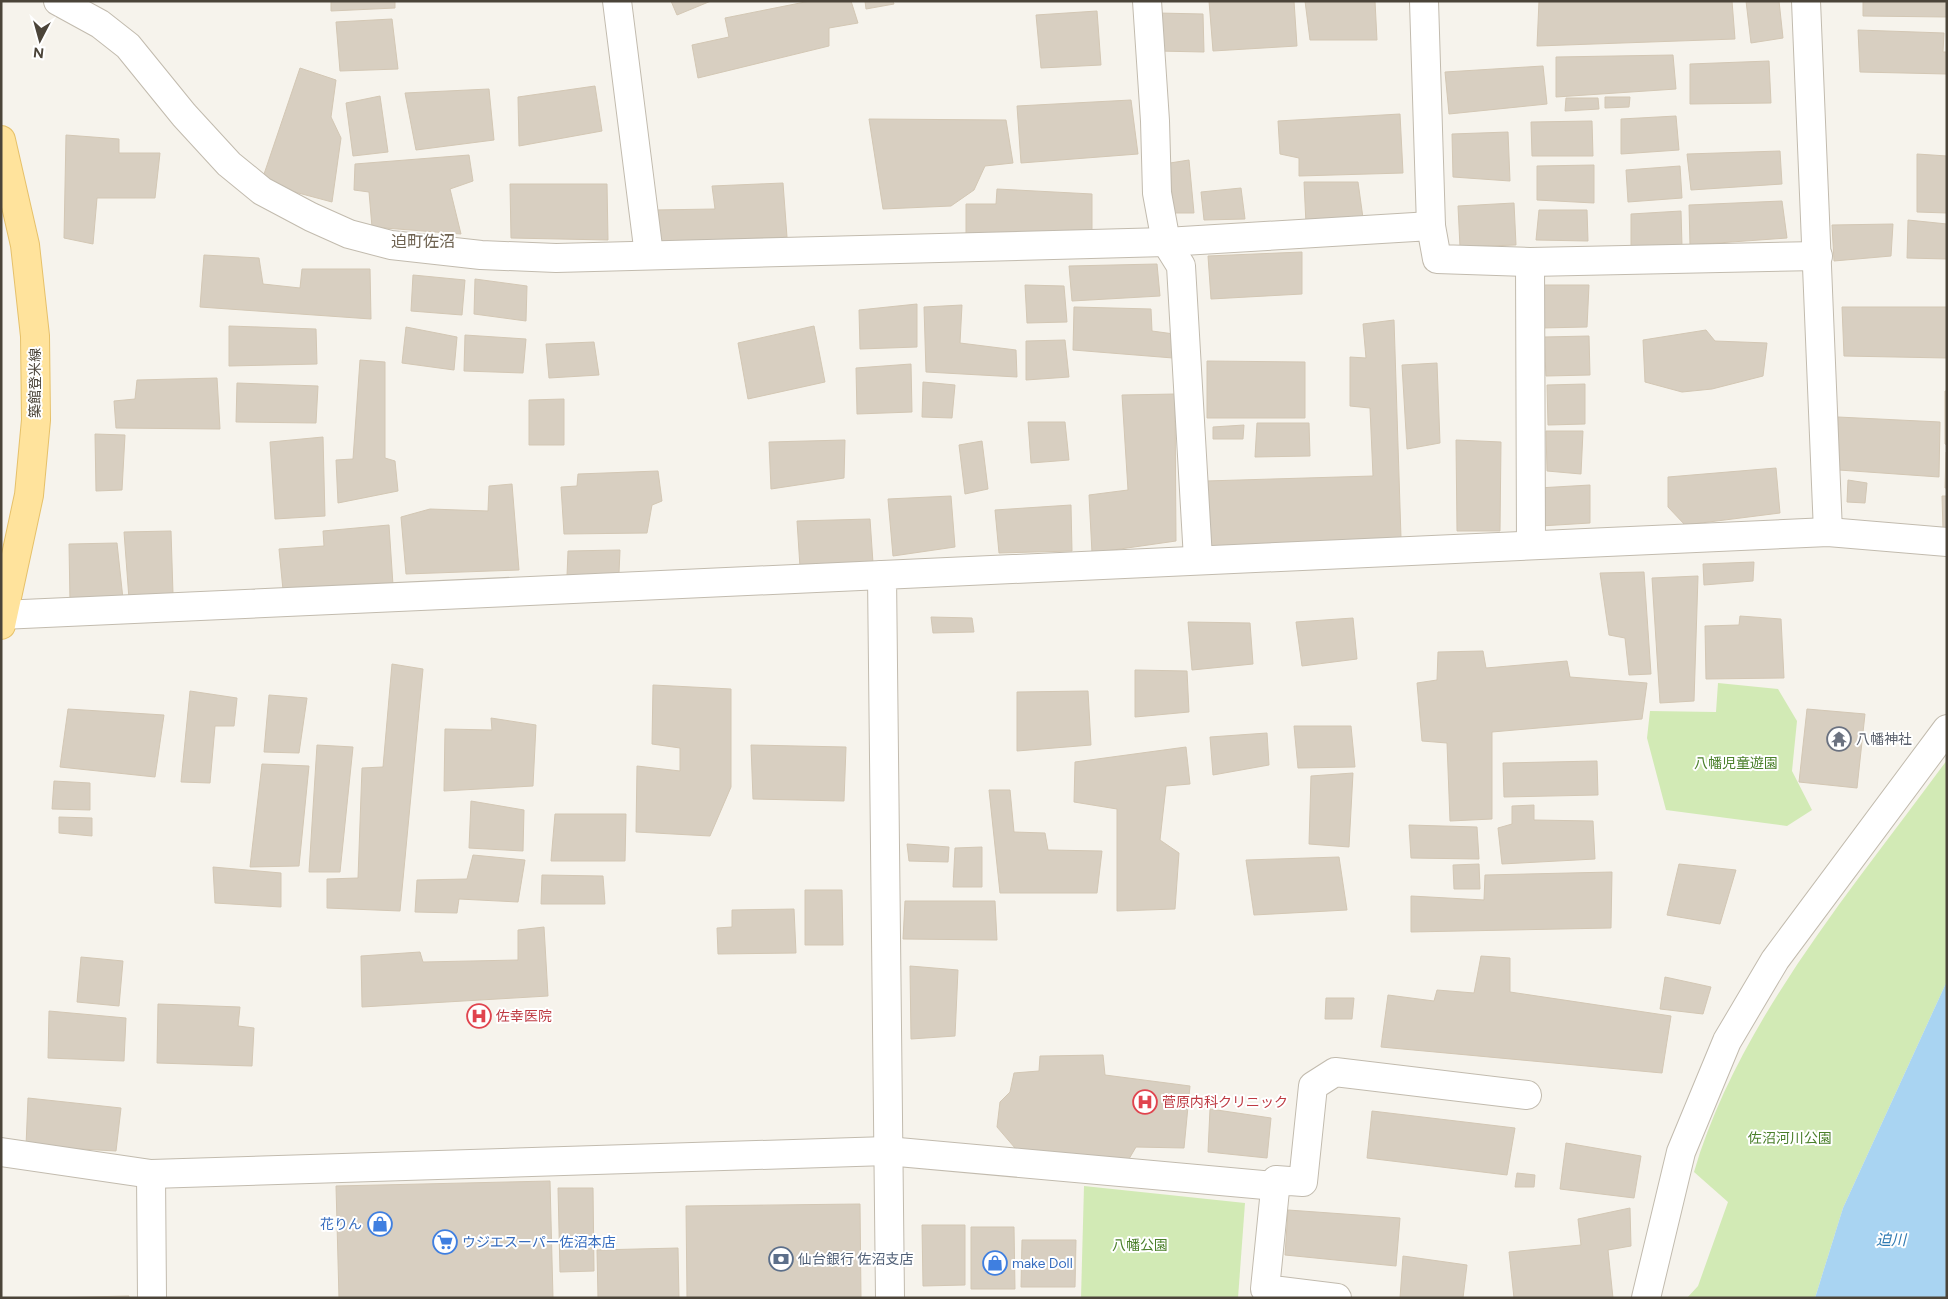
<svg xmlns="http://www.w3.org/2000/svg" width="1948" height="1299" font-family="Figtree,'Noto Sans JP',sans-serif">
<style>
.green{fill:#d2eab5}
.water{fill:#a9d4f2}
.building{fill:#d8cfc1;stroke:#d3c7b4}
.lines{fill:none;stroke-linecap:round;stroke-linejoin:round}
.minor-casing{stroke:#c2bbae;stroke-width:30}
.major-casing{stroke:#e6c16a;stroke-width:30}
.minor{stroke:#fff;stroke-width:28}
.major{stroke:#ffe39c;stroke-width:28}
.labels{text-anchor:middle;stroke-width:4;stroke-linejoin:round;paint-order:stroke}
.street-label{font-size:14px;fill:#4b4439;stroke:#fff}
.worship-label{font-size:14px;fill:#5b616d;stroke:#fff;text-anchor:start}
.park-label{font-size:14px;fill:#4a7f2a;stroke:#fff}
.health-label{font-size:14px;fill:#be3a42;stroke:#fff;text-anchor:start}
.shop-label{font-size:14px;fill:#366cbe;stroke:#fff;text-anchor:start}
.service-label{font-size:14px;fill:#4e5e75;stroke:#fff;text-anchor:start}
.water-label{font-size:15px;font-style:italic;fill:#2e7ab2;stroke:#fff}
.quarter-label{font-size:16px;fill:#6e6250;stroke:#fff}
</style>
<rect width="100%" height="100%" fill="#f6f3ec"/>
<g class="green">
<path d="M1718,683L1778,689L1797,721L1792,771L1812,810L1787,826L1666,810L1647,738L1650,711L1716,712Z"/>
<path d="M1947,760V981L1843,1208L1815,1298H1687L1698,1286L1728,1202L1694,1172C1738,1021 1855,886 1947,760Z"/>
<path d="M1084,1186L1245,1203L1238,1298H1081Z"/>
</g>
<path class="water" d="M1947,981V1298H1815L1843,1208Z"/>
<g class="building">
<path d="M331,1H395V8L331,11Z"/>
<path d="M671,1H711L677,15Z"/>
<path d="M810,1H851L858,23L829,28V46L698,78L692,45L729,37L725,18Z"/>
<path d="M865,1H893L894,4L866,9Z"/>
<path d="M1209,1H1294L1297,46L1213,51Z"/>
<path d="M1305,1H1375L1377,40H1310Z"/>
<path d="M1539,1H1732L1735,39L1537,46Z"/>
<path d="M1746,1H1779L1783,38L1751,43Z"/>
<path d="M1863,1H1947V17L1863,16Z"/>
<path d="M1097,11L1101,65L1041,68L1036,15Z"/>
<path d="M1158,13L1203,14L1204,52L1158,51Z"/>
<path d="M392,19L398,69L340,71L336,22Z"/>
<path d="M1858,30L1944,33L1943,52H1947V74L1860,72Z"/>
<path d="M1673,55L1676,89L1556,97V57Z"/>
<path d="M1769,61L1771,103L1690,104V64Z"/>
<path d="M1543,66L1547,104L1449,114L1445,72Z"/>
<path d="M300,68L336,80L331,117L341,138L332,202L261,183Z"/>
<path d="M595,86L602,131L519,146L518,97Z"/>
<path d="M489,89L494,140L416,150L405,93Z"/>
<path d="M380,96L388,152L353,156L346,103Z"/>
<path d="M1605,97H1630L1629,107L1605,108Z"/>
<path d="M1566,98H1598L1599,109L1565,111Z"/>
<path d="M1131,100L1138,154L1021,163L1017,106Z"/>
<path d="M1400,114L1403,173L1299,176V158L1280,154L1278,121Z"/>
<path d="M1676,116L1679,150L1621,154V119Z"/>
<path d="M869,119L1006,120L1013,163L985,166L974,190L951,206L883,209Z"/>
<path d="M1592,121L1593,156H1532L1531,122Z"/>
<path d="M1508,132L1510,181L1453,177L1452,134Z"/>
<path d="M66,135L119,139V153H160L155,198H97L93,244L64,238Z"/>
<path d="M1780,151L1782,184L1691,190L1687,154Z"/>
<path d="M1917,154L1947,156V213L1917,212Z"/>
<path d="M469,155L473,181L450,189L461,234L372,227L369,192L354,190L355,164Z"/>
<path d="M1189,160L1194,213H1173L1170,163Z"/>
<path d="M1594,165V203L1537,200V166Z"/>
<path d="M1680,166L1682,198L1628,202L1626,170Z"/>
<path d="M1304,182H1358L1363,218L1306,224Z"/>
<path d="M783,183L787,237L656,242L654,210L715,209L712,186Z"/>
<path d="M510,184H607L608,240L511,238Z"/>
<path d="M1241,188L1245,219L1204,220L1201,192Z"/>
<path d="M997,189L1092,194V234L966,236V204H996Z"/>
<path d="M1782,201L1787,238L1690,245L1689,205Z"/>
<path d="M1514,203L1516,245L1460,247L1458,206Z"/>
<path d="M1539,210H1587L1588,241L1536,240Z"/>
<path d="M1681,211L1682,246L1631,249V214Z"/>
<path d="M1908,220L1947,224V259L1907,258Z"/>
<path d="M1893,224L1891,256L1834,261L1832,225Z"/>
<path d="M1302,252V294L1211,299L1208,256Z"/>
<path d="M204,255L259,258L263,284L300,288L302,269H370L371,319L200,307Z"/>
<path d="M1157,264L1160,296L1072,301L1069,266Z"/>
<path d="M413,275L465,280L462,315L411,311Z"/>
<path d="M475,279L527,286L526,321L474,314Z"/>
<path d="M1025,285L1064,286L1067,322L1027,323Z"/>
<path d="M1544,285H1589L1587,327L1541,328Z"/>
<path d="M917,304V347L860,349L859,310Z"/>
<path d="M962,305L960,343L1016,350L1017,377L926,372L924,307Z"/>
<path d="M1074,307L1151,309L1152,331L1174,334L1173,358L1073,350Z"/>
<path d="M1842,307H1947V358L1844,356Z"/>
<path d="M1394,320L1401,538L1208,551L1206,481L1373,476L1370,408L1350,406V357L1366,358L1363,324Z"/>
<path d="M229,326L316,329L317,364L229,366Z"/>
<path d="M814,326L825,382L748,399L738,343Z"/>
<path d="M406,327L457,337L454,370L402,363Z"/>
<path d="M1706,330L1715,341L1767,343L1763,376L1712,389L1682,392L1645,382L1643,340Z"/>
<path d="M465,335L526,339L523,373L464,371Z"/>
<path d="M1589,336L1590,375L1546,376L1544,337Z"/>
<path d="M1065,340L1069,377L1026,380V341Z"/>
<path d="M594,342L599,375L549,378L546,344Z"/>
<path d="M360,360L385,362V458L395,461L398,491L338,503L336,460L353,459Z"/>
<path d="M1207,361L1305,362V418H1207Z"/>
<path d="M1437,363L1440,443L1407,449L1402,365Z"/>
<path d="M911,364L912,412L857,414L856,368Z"/>
<path d="M217,378L220,429L116,428L114,401L135,399L137,380Z"/>
<path d="M923,382L955,385L952,418L922,417Z"/>
<path d="M237,383L318,386L316,423L236,422Z"/>
<path d="M1585,384V424L1548,425L1547,385Z"/>
<path d="M1945,391H1947V445L1945,444Z"/>
<path d="M1175,394L1176,541L1092,553L1089,495L1128,490L1122,395Z"/>
<path d="M564,399V445H529V400Z"/>
<path d="M1838,417L1940,422L1939,477L1839,470Z"/>
<path d="M1028,422H1065L1069,460L1031,463Z"/>
<path d="M1257,423H1309L1310,456L1255,457Z"/>
<path d="M1244,425L1243,439H1213V427Z"/>
<path d="M1546,431H1583L1581,474L1547,471Z"/>
<path d="M95,434L125,435L122,490L96,491Z"/>
<path d="M323,437L325,516L275,519L270,442Z"/>
<path d="M845,440L844,478L771,489L769,442Z"/>
<path d="M1456,440L1501,442L1500,531H1457Z"/>
<path d="M982,441L988,489L965,494L959,445Z"/>
<path d="M1946,452H1947V488H1945Z"/>
<path d="M1776,468L1780,513L1685,525L1668,507V477Z"/>
<path d="M658,471L662,501L652,505L647,533L564,534L561,487L577,486L578,474Z"/>
<path d="M1848,480L1867,483L1865,503L1847,502Z"/>
<path d="M512,484L519,570L406,574L401,517L430,509L488,511L489,486Z"/>
<path d="M1590,485V523L1540,526L1538,488Z"/>
<path d="M951,496L955,547L893,556L888,499Z"/>
<path d="M1942,496H1947V530H1943Z"/>
<path d="M1071,505L1072,551L999,553L995,510Z"/>
<path d="M870,519L873,563L800,567L797,521Z"/>
<path d="M389,525L393,585L283,590L279,549L324,546L323,531Z"/>
<path d="M171,531L173,594L129,599L124,532Z"/>
<path d="M117,543L123,599L70,602L69,544Z"/>
<path d="M620,550L619,573L567,576L568,551Z"/>
<path d="M1754,562L1753,581L1704,585L1703,564Z"/>
<path d="M1644,572L1651,674L1629,675L1625,638L1609,635L1600,573Z"/>
<path d="M1698,576L1694,701L1660,703L1652,578Z"/>
<path d="M1740,616L1781,619L1784,678L1706,679L1705,626L1739,625Z"/>
<path d="M931,617L972,618L974,632L933,633Z"/>
<path d="M1353,618L1357,659L1302,666L1296,622Z"/>
<path d="M1188,622L1250,623L1253,664L1192,670Z"/>
<path d="M1483,651L1486,668L1567,661L1570,677L1647,683L1642,719L1492,732V819L1450,821L1447,743L1422,741L1417,683L1437,680L1438,652Z"/>
<path d="M392,664L423,669L400,911L327,908V879L358,878L362,768L383,767Z"/>
<path d="M1135,670L1187,671L1189,712L1135,717Z"/>
<path d="M653,685L731,689V787L710,836L636,832L637,766L680,771V748L652,744Z"/>
<path d="M190,691L237,698L234,726H215L210,783L181,782Z"/>
<path d="M1088,691L1091,745L1017,751V692Z"/>
<path d="M269,695L307,698L299,753L264,752Z"/>
<path d="M68,709L164,715L155,777L60,767Z"/>
<path d="M1807,709L1865,714L1857,788L1799,782Z"/>
<path d="M491,718L536,725L533,786L444,791L445,729L492,730Z"/>
<path d="M1294,726H1351L1355,767L1298,768Z"/>
<path d="M1267,733L1269,765L1213,775L1210,737Z"/>
<path d="M317,745L353,747L340,872H309Z"/>
<path d="M751,745L846,747L844,801L753,799Z"/>
<path d="M1186,747L1190,784L1166,786L1160,840L1179,853L1175,909L1117,911V809L1074,802L1075,762Z"/>
<path d="M1597,761L1598,795L1504,797L1503,763Z"/>
<path d="M262,764L309,766L299,866L250,867Z"/>
<path d="M1353,773L1349,847L1309,844L1311,776Z"/>
<path d="M54,781L90,783V810L52,809Z"/>
<path d="M989,790H1010L1014,832L1045,833L1048,850L1102,851L1097,893H1000Z"/>
<path d="M471,801L524,810L523,851L469,848Z"/>
<path d="M1534,805V820L1593,821L1595,859L1502,864L1498,828L1512,824V806Z"/>
<path d="M555,814H626L625,861H551Z"/>
<path d="M59,817L92,818V836L59,833Z"/>
<path d="M1409,825L1477,827L1479,859L1411,858Z"/>
<path d="M907,844L949,847L948,862L909,861Z"/>
<path d="M982,847V887H953L955,848Z"/>
<path d="M473,855L525,860L518,902L459,899L457,913L415,912L417,880L467,879Z"/>
<path d="M1339,857L1347,910L1254,915L1246,860Z"/>
<path d="M1479,864L1480,889H1454L1453,865Z"/>
<path d="M1679,864L1736,870L1720,924L1667,915Z"/>
<path d="M213,867L281,873V907L215,903Z"/>
<path d="M1612,872L1611,928L1411,932V896L1484,900L1485,875Z"/>
<path d="M542,875L603,876L605,904H541Z"/>
<path d="M805,890H842L843,945H805Z"/>
<path d="M905,901H995L997,940L903,939Z"/>
<path d="M794,909L796,953L718,954L717,928L732,927V910Z"/>
<path d="M544,927L548,996L362,1007L361,956L420,952L423,962L518,960V930Z"/>
<path d="M1481,956L1510,958V992L1671,1016L1662,1073L1381,1047L1388,995L1434,1001L1437,990L1474,993Z"/>
<path d="M81,957L123,961L119,1006L77,1002Z"/>
<path d="M910,966L958,970L955,1036L911,1039Z"/>
<path d="M1665,977L1711,987L1703,1014L1660,1009Z"/>
<path d="M1326,998H1354L1352,1019H1325Z"/>
<path d="M158,1004L240,1007L238,1026L254,1028L252,1066L157,1063Z"/>
<path d="M49,1011L126,1018L124,1061L48,1058Z"/>
<path d="M1103,1055L1105,1075L1190,1086L1184,1148L1136,1147L1126,1164L1021,1155L997,1127L1000,1102L1010,1092L1014,1073L1039,1071L1040,1056Z"/>
<path d="M28,1098L121,1108L116,1151L26,1146Z"/>
<path d="M1210,1109L1271,1118L1267,1158L1208,1152Z"/>
<path d="M1372,1111L1515,1128L1507,1175L1367,1158Z"/>
<path d="M1566,1143L1641,1156L1634,1198L1560,1189Z"/>
<path d="M1517,1173L1535,1175L1534,1187H1515Z"/>
<path d="M550,1181L553,1298H339L336,1186Z"/>
<path d="M558,1188H593L594,1271L560,1272Z"/>
<path d="M860,1204L861,1298H687L686,1206Z"/>
<path d="M1630,1208L1631,1246L1608,1250L1613,1298H1514L1509,1252L1581,1245L1578,1219Z"/>
<path d="M1288,1210L1400,1218L1396,1266L1285,1255Z"/>
<path d="M922,1225H965V1285L923,1286Z"/>
<path d="M971,1227H1014L1015,1289H971Z"/>
<path d="M1022,1240H1076L1075,1287H1021Z"/>
<path d="M678,1248L679,1298H598L597,1250Z"/>
<path d="M1403,1256L1467,1265L1463,1298H1400Z"/>
<path d="M129,1296V1298H43Z"/>
</g>
<g class="lines">
<g class="minor-casing">
<g id="minor">
<path d="M58,1L100,24L128,46L184,115L229,164L262,191L311,217L349,234L391,245L481,255L556,258L1166,242L1431,226L1437,259L1530,262L1818,256"/>
<path d="M617,1L649,255"/>
<path d="M1147,1L1155,121L1157,193L1166,242L1181,266L1198,559"/>
<path d="M1424,1L1431,226"/>
<path d="M1806,1L1828,532"/>
<path d="M1530,262L1531,545"/>
<path d="M1,615L882,575"/>
<path d="M1,1152L151,1174L887,1151L1275,1186"/>
<path d="M151,1174L152,1298"/>
<path d="M890,1298L882,575L1828,532L1947,542"/>
<path d="M1337,1298L1265,1289L1276,1180L1303,1182L1313,1086L1335,1072L1527,1095"/>
<path d="M1646,1298L1681,1152L1727,1041L1775,960L1947,729"/>
</g>
</g>
<g class="major-casing">
<path id="major" d="M1,140L25,245L35,336L36,420L29,495L1,625"/>
</g>
<use href="#minor" class="minor"/>
<use href="#major" class="major"/>
</g>
<defs>
<g id="temple-ring" transform="scale(1.25)"><circle r="9.5" fill="#fff" stroke="#6b7280" stroke-width="1.5"/><path d="M0-6L5-2H3V0L6.5 2.5H4V6H1.5V3h-3V6H-4V2.5H-6.5L-3 0V-2H-5Z" fill="#6b7280"/></g>
<g id="hospital-ring" transform="scale(1.25)"><circle r="9.5" fill="#fff" stroke="#e0444e" stroke-width="1.5"/><path d="M-5-5h3v3.5h4V-5h3V5h-3V1.5h-4V5h-3Z" fill="#e0444e"/></g>
<g id="shop-ring" transform="scale(1.25)"><circle r="9.5" fill="#fff" stroke="#3f7fe0" stroke-width="1.5"/><path d="M-5-2.5h2.3a2.7 3.5 0 0 1 5.4 0H5L5.5 6h-11ZM-1.5-2.5h3a1.5 2.3 0 0 0-3 0Z" fill="#3f7fe0"/></g>
<g id="supermarket-ring" transform="scale(1.25)"><circle r="9.5" fill="#fff" stroke="#3f7fe0" stroke-width="1.5"/><path d="M-6-5.5h2.5l.6 2H6L4.5 2H-2.5L-4.4-4H-6ZM-1.5 3.2a1.3 1.3 0 1 0 .1 0ZM3 3.2a1.3 1.3 0 1 0 .1 0Z" fill="#3f7fe0"/></g>
<g id="bank-ring" transform="scale(1.25)"><circle r="9.5" fill="#fff" stroke="#5c6f8a" stroke-width="1.5"/><path d="M-6-4H6V4H-6ZM0-2.3a2.3 2.3 0 1 0 0 4.6a2.3 2.3 0 1 0 0-4.6Z" fill="#5c6f8a"/></g>
</defs>
<g fill-rule="evenodd">
<use href="#temple-ring" x="1839" y="739"/>
<use href="#hospital-ring" x="479" y="1016"/>
<use href="#hospital-ring" x="1145" y="1102"/>
<use href="#shop-ring" x="380" y="1224"/>
<use href="#supermarket-ring" x="445" y="1242"/>
<use href="#bank-ring" x="781" y="1259"/>
<use href="#shop-ring" x="995" y="1263"/>
</g>
<g class="labels">
<g class="street-label">
<text transform="translate(35 383) rotate(-90)" y="5">築館登米線</text>
</g>
<g class="worship-label">
<text x="1856" y="744">八幡神社</text>
</g>
<g class="park-label">
<text x="1736" y="768">八幡児童遊園</text>
<text x="1790" y="1143">佐沼河川公園</text>
<text x="1140" y="1250">八幡公園</text>
</g>
<g class="health-label">
<text x="496" y="1021">佐幸医院</text>
<text x="1162" y="1107">菅原内科クリニック</text>
</g>
<g class="shop-label">
<text x="362" y="1229" text-anchor="end">花りん</text>
<text x="462" y="1247">ウジエスーパー佐沼本店</text>
<text x="1012" y="1268">make Doll</text>
</g>
<g class="service-label">
<text x="798" y="1264">仙台銀行 佐沼支店</text>
</g>
<g class="water-label">
<text x="1891" y="1245">迫川</text>
</g>
<g class="quarter-label">
<text x="423" y="247">迫町佐沼</text>
</g>
</g>
<rect width="1948" height="1299" fill="none" stroke="#4b4439" stroke-width="5"/>
<g transform="translate(40 40) rotate(186)" stroke="#ffffff" stroke-width="4" paint-order="stroke">
<path d="M0-4L9 19L0 12L-9 19Z" fill="#4b4439"/>
<text y="-8" font-size="14" font-weight="bold" text-anchor="middle" fill="#4b4439">N</text>
</g>
</svg>
